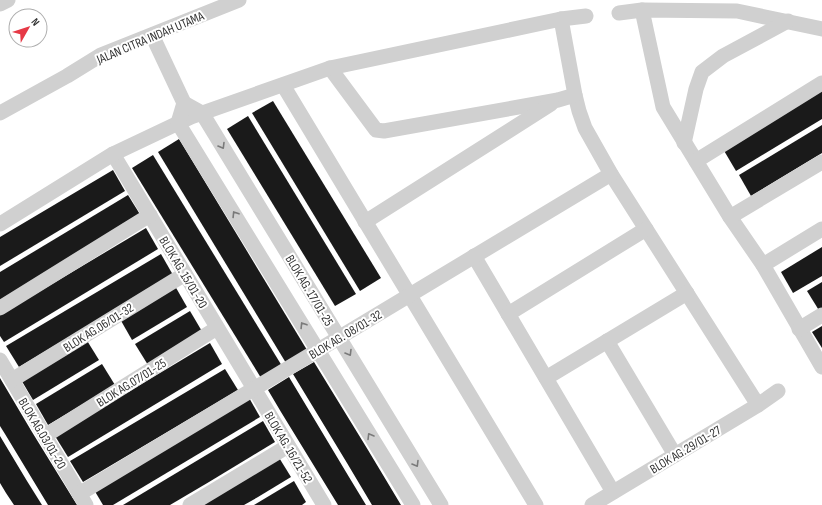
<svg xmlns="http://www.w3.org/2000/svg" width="822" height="505" font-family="'Sofia Sans Condensed',sans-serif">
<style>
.building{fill:#1a1a1a}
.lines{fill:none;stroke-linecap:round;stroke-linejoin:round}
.street{stroke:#d0d0d0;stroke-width:15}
.oneway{stroke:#7a7a7a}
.labels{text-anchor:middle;stroke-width:4;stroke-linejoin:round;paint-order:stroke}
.street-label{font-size:13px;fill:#333;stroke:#fff}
</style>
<rect width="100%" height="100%" fill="#fff"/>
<g class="building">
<path d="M822,90V119L736,171L723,149Z"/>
<path d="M273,101L381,278L360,291L252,113Z"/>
<path d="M248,116L356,294L335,306L227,129Z"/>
<path d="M822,125V153L751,196L739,175Z"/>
<path d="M179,139L307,350L286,363L158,152Z"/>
<path d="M153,155L282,366L261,378L132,168Z"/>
<path d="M113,170L125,191L0,266V237Z"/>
<path d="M128,195L141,216L0,301V272Z"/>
<path d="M146,228L158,249L4,342L0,336V315Z"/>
<path d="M822,247V276L793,293L781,272Z"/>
<path d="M161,254L173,275L19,367L6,346Z"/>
<path d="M822,282V310L820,312L807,291Z"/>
<path d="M175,286L187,307L132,340L120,319Z"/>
<path d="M190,311L203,333L148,365L135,344Z"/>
<path d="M822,326V348L812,332Z"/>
<path d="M86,339L99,360L33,400L20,378Z"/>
<path d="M210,343L222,364L68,457L55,436Z"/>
<path d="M314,362L368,450L401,505H372L347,463L293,374Z"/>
<path d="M102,364L115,385L48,425L36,404Z"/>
<path d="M225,369L238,390L83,482L70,461Z"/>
<path d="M289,377L349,477L366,505H338L281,412L268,390Z"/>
<path d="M0,378L32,432L77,505H48L5,434L0,426Z"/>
<path d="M248,396L260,417L113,505H103L93,488Z"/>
<path d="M263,421L275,442L209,482L170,505H123Z"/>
<path d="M0,436L27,481L42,505H14L6,493L0,483Z"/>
<path d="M278,456L291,477L258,497L244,505H196Z"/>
<path d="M294,481L306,502L302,505H254Z"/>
</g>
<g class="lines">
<g class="street">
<path d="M0,4L8,0"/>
<path d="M642,10L663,107L730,217L763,265L822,367"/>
<path d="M619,13L642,10L737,11L822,29"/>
<path d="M561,19L575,95L579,111L585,128L611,174L758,405"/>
<path d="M152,35L184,103"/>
<path d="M330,68L376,130L384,131L558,100L575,95"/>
<path d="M283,85L536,505"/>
<path d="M0,113L67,76L101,55L239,0"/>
<path d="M684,143L696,89L702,72L723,56L788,21"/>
<path d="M113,154L324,505"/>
<path d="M696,161L822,83"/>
<path d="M730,217L822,162"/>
<path d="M365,222L551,104"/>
<path d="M0,224L113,154L191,117L330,68L561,19L586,16"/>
<path d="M474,256L613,492"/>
<path d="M763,265L822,229"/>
<path d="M0,308L150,215"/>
<path d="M508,314L646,229"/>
<path d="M799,329L822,315"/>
<path d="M607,341L675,455"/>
<path d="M0,360L86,505"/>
<path d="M546,378L687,293"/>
<path d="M12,380L185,274"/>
<path d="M45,436L217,328"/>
<path d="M79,494L611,174"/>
<path d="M190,505L288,446"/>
<path d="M413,505L178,123L184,103L202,113L441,505"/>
<path d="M592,505L758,405L778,391"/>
</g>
</g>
<defs><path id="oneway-chevron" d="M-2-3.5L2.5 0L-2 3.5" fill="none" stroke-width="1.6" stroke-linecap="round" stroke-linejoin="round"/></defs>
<g class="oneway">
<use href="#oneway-chevron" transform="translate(222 146) rotate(59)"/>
<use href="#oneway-chevron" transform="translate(235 214) rotate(-122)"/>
<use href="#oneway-chevron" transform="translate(303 325) rotate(-122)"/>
<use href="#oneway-chevron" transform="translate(349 353) rotate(59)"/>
<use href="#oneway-chevron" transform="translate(370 436) rotate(-121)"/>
<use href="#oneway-chevron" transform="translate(416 464) rotate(59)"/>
</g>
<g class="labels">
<g class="street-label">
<text transform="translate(150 37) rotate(-23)" y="5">JALAN CITRA INDAH UTAMA</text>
<text transform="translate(184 272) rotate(59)" y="5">BLOK AG. 15/01-20</text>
<text transform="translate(310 290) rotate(59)" y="5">BLOK AG. 17/01-25</text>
<text transform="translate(98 327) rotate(-32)" y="5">BLOK AG.06/01-32</text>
<text transform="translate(345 334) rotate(-31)" y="5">BLOK AG. 08/01-32</text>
<text transform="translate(131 382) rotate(-32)" y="5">BLOK AG.07/01-25</text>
<text transform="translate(43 433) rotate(59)" y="5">BLOK AG.03/01-20</text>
<text transform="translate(289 447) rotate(59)" y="5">BLOK AG. 16/21-52</text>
<text transform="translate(685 449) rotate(-31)" y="5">BLOK AG.29/01-27</text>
</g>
</g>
<g transform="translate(28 28) rotate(51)"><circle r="19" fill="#ffffff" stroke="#adadad"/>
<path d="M0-3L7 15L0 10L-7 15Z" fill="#e63946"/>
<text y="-6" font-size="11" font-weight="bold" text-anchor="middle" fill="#333333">N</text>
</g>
</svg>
